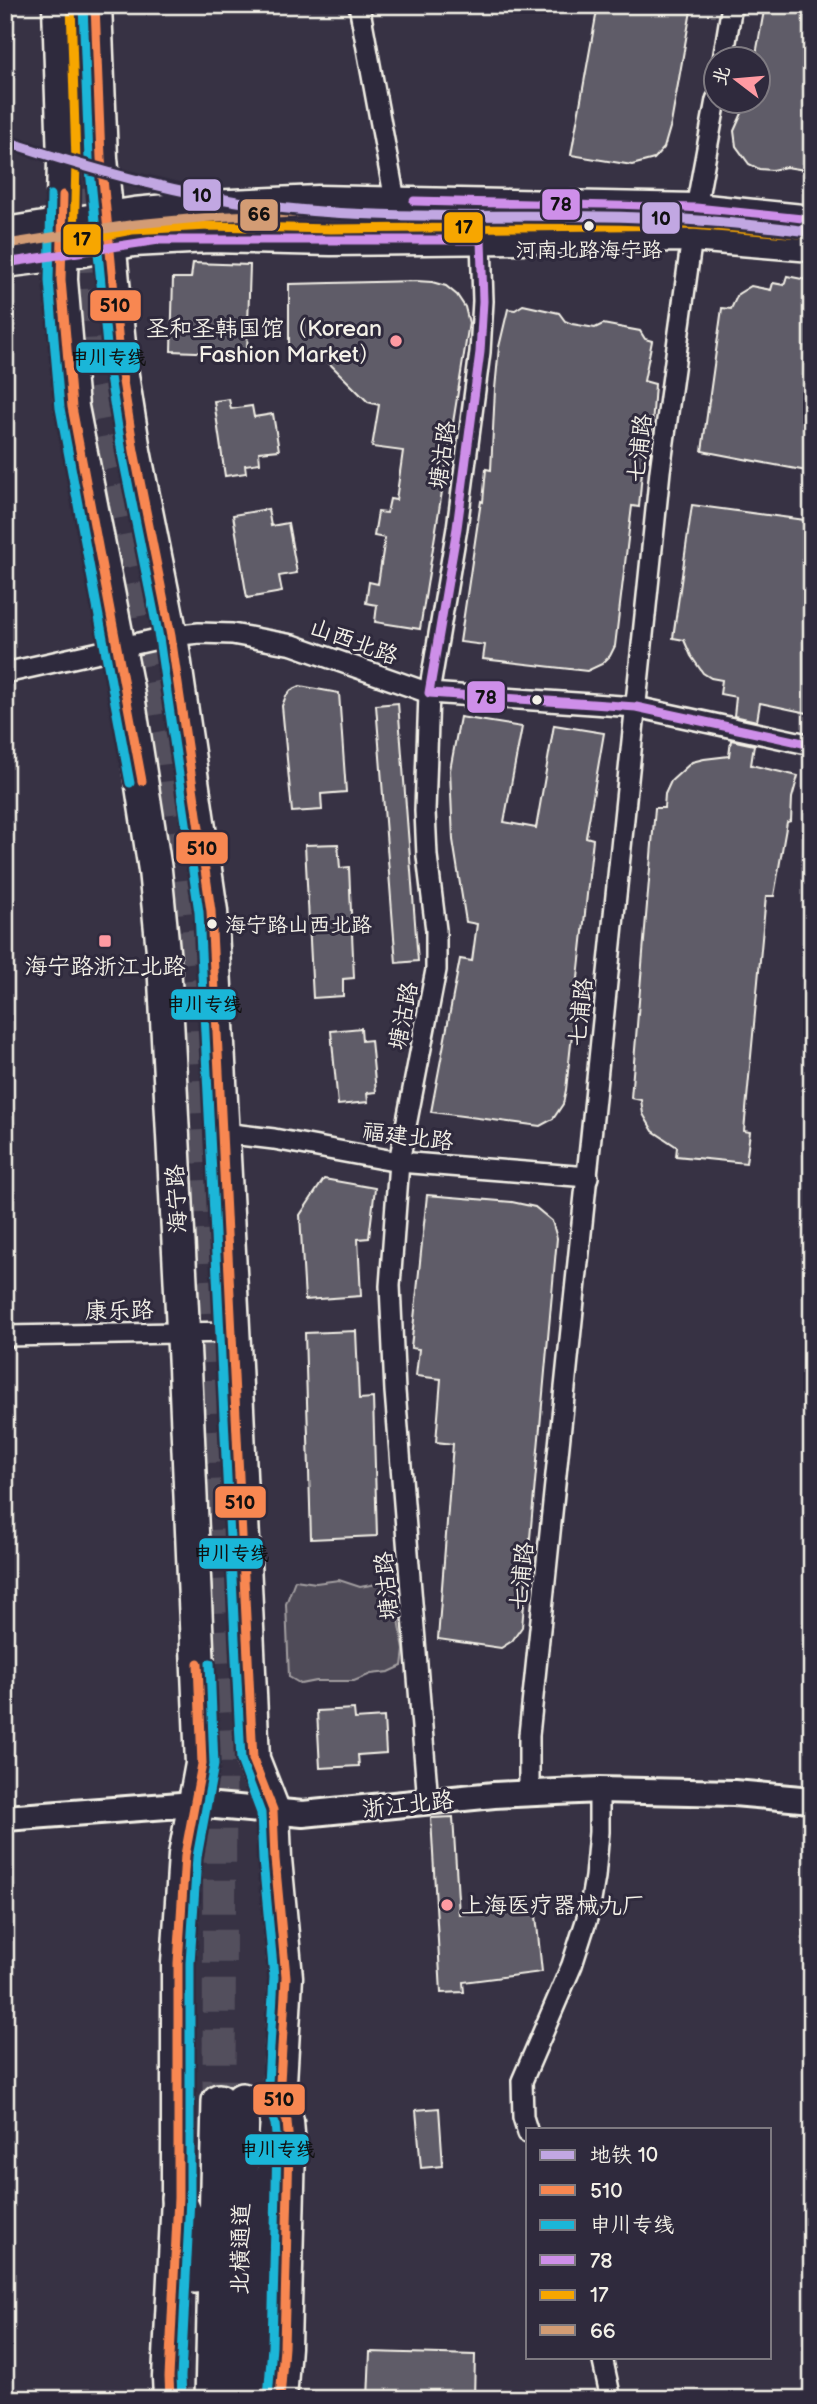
<svg xmlns="http://www.w3.org/2000/svg" width="817" height="2404" font-family="'Balsamiq Sans','LXGW WenKai TC',sans-serif">
<style>
.green{fill:#504b59;stroke:#a29ea0;stroke-width:2}
.building{fill:#5f5c67;stroke:#f4f1e8;stroke-width:2}
.lines{fill:none;stroke-linecap:round;stroke-linejoin:round}
.trunk-tunnel{stroke:#534f5d;stroke-width:33;stroke-dasharray:33 17;stroke-linecap:butt}
.minor-casing{stroke:#f4f1e8;stroke-width:24}
.tertiary-casing{stroke:#f4f1e8;stroke-width:30}
.secondary-casing{stroke:#f4f1e8;stroke-width:33}
.primary-casing{stroke:#f4f1e8;stroke-width:37}
.trunk-casing{stroke:#f4f1e8;stroke-width:38}
.minor{stroke:#2f2a3d;stroke-width:19}
.tertiary{stroke:#2f2a3d;stroke-width:24}
.secondary{stroke:#2f2a3d;stroke-width:28}
.primary{stroke:#2f2a3d;stroke-width:32}
.trunk{stroke:#2f2a3d;stroke-width:33}
.bus-1-casing{stroke:#2f2a3d;stroke-width:14}
.bus-2-casing{stroke:#2f2a3d;stroke-width:14}
.bus-3-casing{stroke:#2f2a3d;stroke-width:14}
.bus-4-casing{stroke:#2f2a3d;stroke-width:14}
.bus-5-casing{stroke:#2f2a3d;stroke-width:14}
.bus-1{stroke:#f88751;stroke-width:9}
.bus-2{stroke:#1ab6d8;stroke-width:9}
.bus-3{stroke:#ce8fe9;stroke-width:9}
.bus-4{stroke:#f7a600;stroke-width:9}
.bus-5{stroke:#d39c74;stroke-width:9}
.metro-1-casing{stroke:#2f2a3d;stroke-width:16}
.metro-1{stroke:#c1a7e2;stroke-width:10}
.bus-dot{fill:#f4f1e8;stroke:#2f2a3d;stroke-width:2.5}
.poi-dot{fill:#ff9aa2;stroke:#2f2a3d;stroke-width:2.5}
.labels{text-anchor:middle;stroke-width:6;stroke-linejoin:round;paint-order:stroke}
.bus-label{font-size:21px;fill:#f4f1e8;stroke:#2f2a3d}
.poi-label{font-size:23px;fill:#f4f1e8;stroke:#2f2a3d;text-anchor:end}
.street-label{font-size:23px;fill:#f4f1e8;stroke:#2f2a3d}
.line-badge{stroke:#2f2a3d;stroke-width:2.5}
.pale-badge-label{font-size:19px;text-anchor:middle;font-weight:bold;fill:#111}
</style>
<rect width="100%" height="100%" fill="#373244"/>
<filter id="ink" filterUnits="userSpaceOnUse"><feTurbulence type="fractalNoise" baseFrequency=".0143" numOctaves="2"/><feDisplacementMap in="SourceGraphic" scale="14" xChannelSelector="R" yChannelSelector="G"/><feConvolveMatrix kernelMatrix="1 2 1 2 8 2 1 2 1" color-interpolation-filters="sRGB"/></filter>
<g filter="url(#ink)">
<path class="green" d="M295,1580L316,1583L339,1580L360,1587L393,1581L404,1650L402,1666L389,1672L371,1674L354,1681H316L301,1684L289,1677L286,1604Z"/>
<g class="building">
<path d="M598,5H692L671,124L664,148L654,159L632,165L571,155Z"/>
<path d="M765,5H812V171L786,167L772,170L759,169L749,164L736,146L734,131L747,102H758V60H755Z"/>
<path d="M193,263L250,265L247,354L171,351L173,278H191Z"/>
<path d="M787,276L812,281V472L702,451L722,308L731,309L738,294L751,286L771,290L773,283L784,285Z"/>
<path d="M416,281L432,282L446,286L457,295L465,307L469,323L420,629L375,622L377,605L366,603L369,582L378,584L385,538L374,536L378,512L387,513L390,499L396,500L403,451L372,447L379,405L368,402L320,354H289V284Z"/>
<path d="M523,305L559,313L565,321L572,324L595,328L603,324L640,331L645,339L652,341L644,381L655,384L650,455L649,461L643,460L639,507L632,506L615,646L610,656L602,664L587,671L483,659L485,645L460,642L481,501L483,502L486,469L491,470L495,389L499,347L508,309L515,310Z"/>
<path d="M229,399L231,409L252,406L254,417L273,414L279,450L259,452L260,463L245,465L246,473L225,476L214,401Z"/>
<path d="M692,505L812,521V714L760,703L757,721L734,716L736,697L720,694L722,680L711,678L703,673L691,656L684,640L673,638Z"/>
<path d="M268,509L271,526L288,523L297,573L279,576L282,592L247,598L233,515Z"/>
<path d="M300,686L339,693L346,792L321,794L322,810L292,812L282,706L286,696L291,690Z"/>
<path d="M398,703L418,961L396,963L376,705Z"/>
<path d="M460,717L522,727L504,822L536,828L554,725L604,733L586,837L593,839L566,1090L563,1104L553,1119L540,1126L431,1112L460,959L472,961L477,924L466,922L453,840L450,770Z"/>
<path d="M731,740L754,745L751,765L798,776L792,798L791,821L787,822L774,896H766L744,1131L750,1132L746,1163L676,1156L677,1147L653,1131L643,1114L641,1100L631,1098L655,808H664L665,794L671,781L692,762L704,759L729,756Z"/>
<path d="M338,844L340,868L349,867L354,978L343,979V996L313,998L305,845Z"/>
<path d="M361,1028L362,1041L371,1040L376,1092L367,1093L368,1102L338,1105L331,1031Z"/>
<path d="M324,1179L375,1188L369,1238L358,1239L361,1296L305,1300L300,1215Z"/>
<path d="M427,1195L512,1202L535,1207L552,1221L557,1238L522,1627L512,1641L501,1648L438,1639L453,1444L436,1442L441,1379L416,1376L419,1349L411,1348Z"/>
<path d="M356,1331L359,1399L373,1398L377,1536L311,1539L305,1333Z"/>
<path d="M354,1709L355,1719L384,1717L386,1753L358,1755L359,1766L320,1768L317,1711Z"/>
<path d="M453,1817L459,1915L535,1906L542,1972L463,1982L464,1992L441,1993L431,1818Z"/>
<path d="M439,2108L443,2166L421,2168L416,2110Z"/>
<path d="M370,2352L475,2355L474,2399H368Z"/>
</g>
<g class="lines">
<path class="trunk-tunnel" d="M78,189L86,371L155,738L186,1003L220,1745L219,2101"/>
<g class="minor-casing">
<g id="minor">
<path d="M359,5L395,200"/>
<path d="M723,60L732,5"/>
<path d="M696,208L716,100"/>
<path d="M5,673L171,636L199,633L232,634L293,645L429,693L636,707L812,745"/>
<path d="M223,1133L274,1139L399,1162L588,1177"/>
<path d="M5,1336L234,1332"/>
<path d="M529,1793V1735L660,471L692,237"/>
<path d="M428,1802L395,1391L390,1286L399,1162L436,970V930L427,856L425,811L429,693L457,528L480,352L483,301L481,240"/>
<path d="M528,2133L523,2117L522,2081L572,1965L589,1912L595,1877L599,1832V1790"/>
<path d="M602,2357L611,2399"/>
</g>
</g>
<g class="tertiary-casing">
<path id="tertiary" d="M5,1818L194,1804L303,1814L494,1795L599,1790L734,1793L812,1800"/>
</g>
<g class="secondary-casing">
<g id="secondary">
<path d="M5,232L134,212L209,205L318,200L696,208L812,220"/>
<path d="M5,263L61,256L133,242L209,238L331,241L692,237L812,247"/>
</g>
</g>
<g class="primary-casing">
<g id="primary">
<path d="M59,5L64,161L61,280L72,407L127,689L155,870L164,961L185,1368L202,1764L185,1855L178,1963V2198L169,2377L170,2399"/>
<path d="M95,5L101,158L122,375L134,451L171,636L211,911L235,1365L253,1759L273,1810L275,1859L286,1977L279,2100L287,2121L289,2146L284,2347L280,2399"/>
</g>
</g>
<g class="trunk-casing">
<g id="trunk">
<path d="M178,2198L197,2241L195,2276"/>
<path d="M237,2396L242,2100"/>
<path d="M212,2399L219,2101"/>
<path d="M256,2399L279,2100"/>
</g>
</g>
<use href="#minor" class="minor"/>
<use href="#tertiary" class="tertiary"/>
<use href="#secondary" class="secondary"/>
<use href="#primary" class="primary"/>
<use href="#trunk" class="trunk"/>
<g class="bus-1-casing">
<g id="bus-1">
<path d="M95,5L101,158L122,375L134,451L171,636L211,911L253,1759L273,1810L275,1859L286,1977L279,2100L287,2121L289,2146L284,2347L280,2399"/>
<path d="M63,195L61,280L72,407L142,781"/>
<path d="M170,2399L169,2377L178,2198V1963L185,1855L202,1764L198,1663"/>
</g>
</g>
<g class="bus-2-casing">
<g id="bus-2">
<path d="M83,5L89,159L110,377L122,453L159,638L199,912L241,1760L261,1813L263,1860L274,1977L267,2101L275,2124L277,2146L272,2346L268,2398"/>
<path d="M51,195L49,281L60,408L130,783"/>
<path d="M182,2398L181,2377L190,2198V1963L197,1857L214,1765L210,1663"/>
</g>
</g>
<g class="bus-3-casing">
<g id="bus-3">
<path d="M414,201L696,208L812,220"/>
<path d="M5,263L159,240H481L483,301L480,352L457,528L429,693L636,707L812,745"/>
</g>
</g>
<g class="bus-4-casing">
<path id="bus-4" d="M71,5L76,161L74,241L132,230L209,226L331,229L692,225L812,235"/>
</g>
<g class="bus-5-casing">
<path id="bus-5" d="M7,244L136,224L210,217L318,212L695,220L811,232"/>
</g>
<use href="#bus-1" class="bus-1"/>
<use href="#bus-2" class="bus-2"/>
<use href="#bus-3" class="bus-3"/>
<use href="#bus-4" class="bus-4"/>
<use href="#bus-5" class="bus-5"/>
<g class="metro-1-casing">
<path id="metro-1" d="M5,141C96,171 188,197 283,208C378,219 474,215 569,216C650,216 731,221 812,232"/>
</g>
<use href="#metro-1" class="metro-1"/>
</g>
</g>
<g class="bus-dot">
<circle cx="589" cy="226" r="6"/>
<circle cx="537" cy="700" r="6"/>
<circle cx="212" cy="924" r="6"/>
</g>
<g class="poi-dot">
<circle cx="396" cy="341" r="7"/>
<rect x="98" y="934" width="14" height="14" rx="3.5"/>
<circle cx="447" cy="1905" r="7"/>
</g>
<g class="labels">
<g class="bus-label">
<text x="589" y="257">河南北路海宁路</text>
<text x="225" y="932" text-anchor="start">海宁路山西北路</text>
</g>
<g class="poi-label">
<text x="382" y="336">圣和圣韩国馆（Korean<tspan x="382" dy="26">Fashion Market）</tspan></text>
<text x="105" y="974" text-anchor="middle">海宁路浙江北路</text>
<text x="461" y="1913" text-anchor="start">上海医疗器械九厂</text>
</g>
<g class="street-label">
<text transform="translate(639 448) rotate(-83)" y="8">七浦路</text>
<text transform="translate(442 455) rotate(-82)" y="8">塘沽路</text>
<text transform="translate(354 641) rotate(20)" y="8">山西北路</text>
<text transform="translate(580 1012) rotate(-84)" y="8">七浦路</text>
<text transform="translate(403 1016) rotate(-79)" y="8">塘沽路</text>
<text transform="translate(408 1136) rotate(7)" y="8">福建北路</text>
<text transform="translate(176 1199) rotate(-93)" y="8">海宁路</text>
<text transform="translate(119 1310) rotate(-1)" y="8">康乐路</text>
<text transform="translate(521 1576) rotate(-84)" y="8">七浦路</text>
<text transform="translate(386 1586) rotate(-95)" y="8">塘沽路</text>
<text transform="translate(408 1804) rotate(-6)" y="8">浙江北路</text>
<text transform="translate(240 2249) rotate(-89)" y="8">北横通道</text>
</g>
</g>
<g class="line-badge">
<rect x="182" y="178" width="40" height="34" rx="7" fill="#c1a7e2"/>
<rect x="541" y="188" width="40" height="33" rx="7" fill="#ce8fe9"/>
<rect x="239" y="198" width="40" height="34" rx="7" fill="#d39c74"/>
<rect x="641" y="201" width="40" height="34" rx="7" fill="#c1a7e2"/>
<rect x="443" y="211" width="41" height="33" rx="7" fill="#f7a600"/>
<rect x="62" y="223" width="40" height="33" rx="7" fill="#f7a600"/>
<rect x="89" y="289" width="53" height="33" rx="7" fill="#f88751"/>
<rect x="75" y="341" width="66" height="33" rx="7" fill="#1ab6d8"/>
<rect x="466" y="680" width="40" height="34" rx="7" fill="#ce8fe9"/>
<rect x="175" y="831" width="54" height="34" rx="7" fill="#f88751"/>
<rect x="170" y="988" width="67" height="33" rx="7" fill="#1ab6d8"/>
<rect x="214" y="1485" width="53" height="34" rx="7" fill="#f88751"/>
<rect x="198" y="1537" width="66" height="33" rx="7" fill="#1ab6d8"/>
<rect x="252" y="2083" width="54" height="33" rx="7" fill="#f88751"/>
<rect x="244" y="2133" width="66" height="33" rx="7" fill="#1ab6d8"/>
</g>
<g class="pale-badge-label">
<text x="202" y="202">10</text>
<text x="561" y="211">78</text>
<text x="259" y="221">66</text>
<text x="661" y="225">10</text>
<text x="464" y="234">17</text>
<text x="82" y="246">17</text>
<text x="115" y="312">510</text>
<text x="108" y="364">申川专线</text>
<text x="486" y="704">78</text>
<text x="202" y="855">510</text>
<text x="204" y="1011">申川专线</text>
<text x="240" y="1509">510</text>
<text x="231" y="1560">申川专线</text>
<text x="279" y="2106">510</text>
<text x="277" y="2156">申川专线</text>
</g>
<rect width="817" height="2404" fill="none" stroke="#2f2a3d" stroke-width="28"/>
<rect x="14" y="14" width="789" height="2376" fill="none" stroke="#f4f1e8" stroke-width="2.5" filter="url(#ink)"/>
<rect x="526" y="2128" width="245" height="231" fill="#2f2a3d" stroke="#7e7a81" stroke-width="2"/>
<rect x="540" y="2150" width="35" height="10" fill="#c1a7e2" stroke="#7e7a81" stroke-width="2"/>
<text x="590" y="2162" font-size="21" fill="#f4f1e8">地铁 10</text>
<rect x="540" y="2185" width="35" height="10" fill="#f88751" stroke="#7e7a81" stroke-width="2"/>
<text x="590" y="2198" font-size="21" fill="#f4f1e8">510</text>
<rect x="540" y="2220" width="35" height="10" fill="#1ab6d8" stroke="#7e7a81" stroke-width="2"/>
<text x="590" y="2232" font-size="21" fill="#f4f1e8">申川专线</text>
<rect x="540" y="2255" width="35" height="10" fill="#ce8fe9" stroke="#7e7a81" stroke-width="2"/>
<text x="590" y="2268" font-size="21" fill="#f4f1e8">78</text>
<rect x="540" y="2290" width="35" height="10" fill="#f7a600" stroke="#7e7a81" stroke-width="2"/>
<text x="590" y="2302" font-size="21" fill="#f4f1e8">17</text>
<rect x="540" y="2325" width="35" height="10" fill="#d39c74" stroke="#7e7a81" stroke-width="2"/>
<text x="590" y="2338" font-size="21" fill="#f4f1e8">66</text>
<g transform="translate(737 80) rotate(286)"><circle r="33" fill="#2f2a3d" stroke="#7e7a81" stroke-width="2"/>
<path d="M0-5L12 26L0 18L-12 26Z" fill="#ff9aa2"/>
<text y="-10" font-size="19" font-weight="bold" text-anchor="middle" fill="#f4f1e8">北</text>
</g>
</svg>
